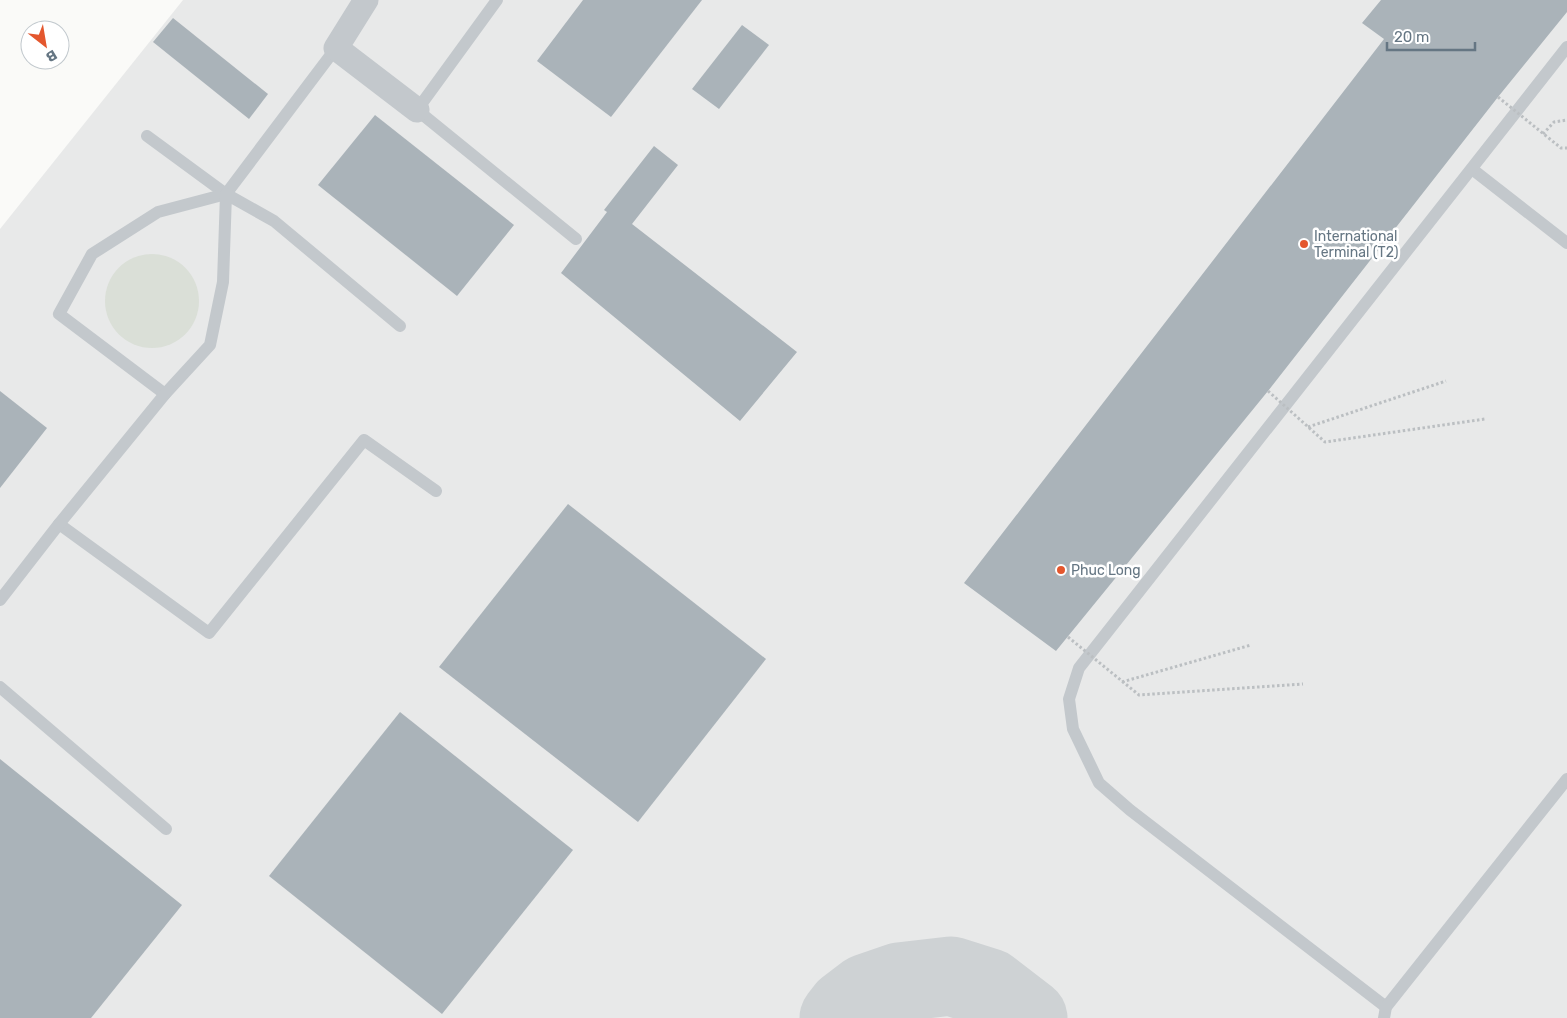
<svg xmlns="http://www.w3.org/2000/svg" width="1567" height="1018" font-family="Rubik,sans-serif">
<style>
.built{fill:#e8e9e9}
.green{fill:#dadfd7}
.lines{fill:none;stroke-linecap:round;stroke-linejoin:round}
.taxiway{stroke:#ced2d4;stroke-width:79}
.building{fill:#aab3b9}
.path{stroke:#bbbfc2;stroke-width:3;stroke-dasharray:2.5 2.5;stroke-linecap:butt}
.service{stroke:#c3c8cc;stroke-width:12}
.minor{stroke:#c3c8cc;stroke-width:25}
.path-bridge{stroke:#bbbfc2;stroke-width:3;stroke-dasharray:2.5 2.5;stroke-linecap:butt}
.poi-dot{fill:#e4572e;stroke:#fff;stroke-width:2}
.labels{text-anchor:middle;stroke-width:5;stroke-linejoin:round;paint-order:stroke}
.poi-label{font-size:14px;fill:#657683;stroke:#fff;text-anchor:start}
</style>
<rect width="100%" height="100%" fill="#fafaf8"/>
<path class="built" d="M183,0H1567V1018H0V229Z"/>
<circle class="green" cx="152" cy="301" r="47"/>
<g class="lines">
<path class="taxiway" d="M839,1018L846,1009L867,993L899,982L951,976L989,988L1028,1018"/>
</g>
<g class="building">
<path d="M583,0H702L611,117L537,61Z"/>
<path d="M1381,0H1567V12L1498,97L1268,391L1056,651L964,583L1384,39L1362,23Z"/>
<path d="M173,18L268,94L249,119L153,42Z"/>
<path d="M742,25L769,45L719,109L692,89Z"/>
<path d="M375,115L514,225L457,296L318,185Z"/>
<path d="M654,146L678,165L632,224L797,352L740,421L561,273L607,212L604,210Z"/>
<path d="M0,391L47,428L0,488Z"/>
<path d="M568,504L766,659L638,822L439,667Z"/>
<path d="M400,712L573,850L442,1014L269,876Z"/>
<path d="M0,759L182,905L91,1018H0Z"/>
</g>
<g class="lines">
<g class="path">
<path d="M1543,134L1554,122L1567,120"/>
<path d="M1308,427L1446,381"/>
<path d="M1122,682L1251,645"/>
</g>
<g class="service">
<path d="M497,0L417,110L576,239"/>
<path d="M147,136L226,194L336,48"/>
<path d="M1472,169L1567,243"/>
<path d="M165,394L59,314L92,254L158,212L226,194"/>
<path d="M59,524L209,633L364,440L436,491"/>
<path d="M0,600L59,524L165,394L210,345L223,282L226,194L274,221L400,326"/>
<path d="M0,687L166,829"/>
<path d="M1386,1007L1130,810L1099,783L1073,729L1069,699L1079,668L1567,47"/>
<path d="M1384,1018L1386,1007L1567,779"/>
</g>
<path class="minor" d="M366,0L336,48L417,110"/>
<g class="path-bridge">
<path d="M1498,97L1561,148H1567"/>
<path d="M1268,391L1325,442L1485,419"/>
<path d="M1068,637L1139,695L1303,684"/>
</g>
</g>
<g class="poi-dot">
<circle cx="1304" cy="244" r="5"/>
<circle cx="1061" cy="570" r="5"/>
</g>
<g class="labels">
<g class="poi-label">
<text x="1314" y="241">International<tspan x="1314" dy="16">Terminal (T2)</tspan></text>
<text x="1071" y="575">Phuc Long</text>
</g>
</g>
<g transform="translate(45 45) rotate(149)"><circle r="24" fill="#ffffff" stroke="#c1c8cd"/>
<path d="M0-4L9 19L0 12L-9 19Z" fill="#e4572e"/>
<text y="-8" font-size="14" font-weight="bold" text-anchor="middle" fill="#657683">B</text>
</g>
<path d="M1387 42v8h88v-8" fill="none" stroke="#657683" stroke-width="2.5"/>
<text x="1394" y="42" font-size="15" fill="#657683" stroke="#ffffff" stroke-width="4" paint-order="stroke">20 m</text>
</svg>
